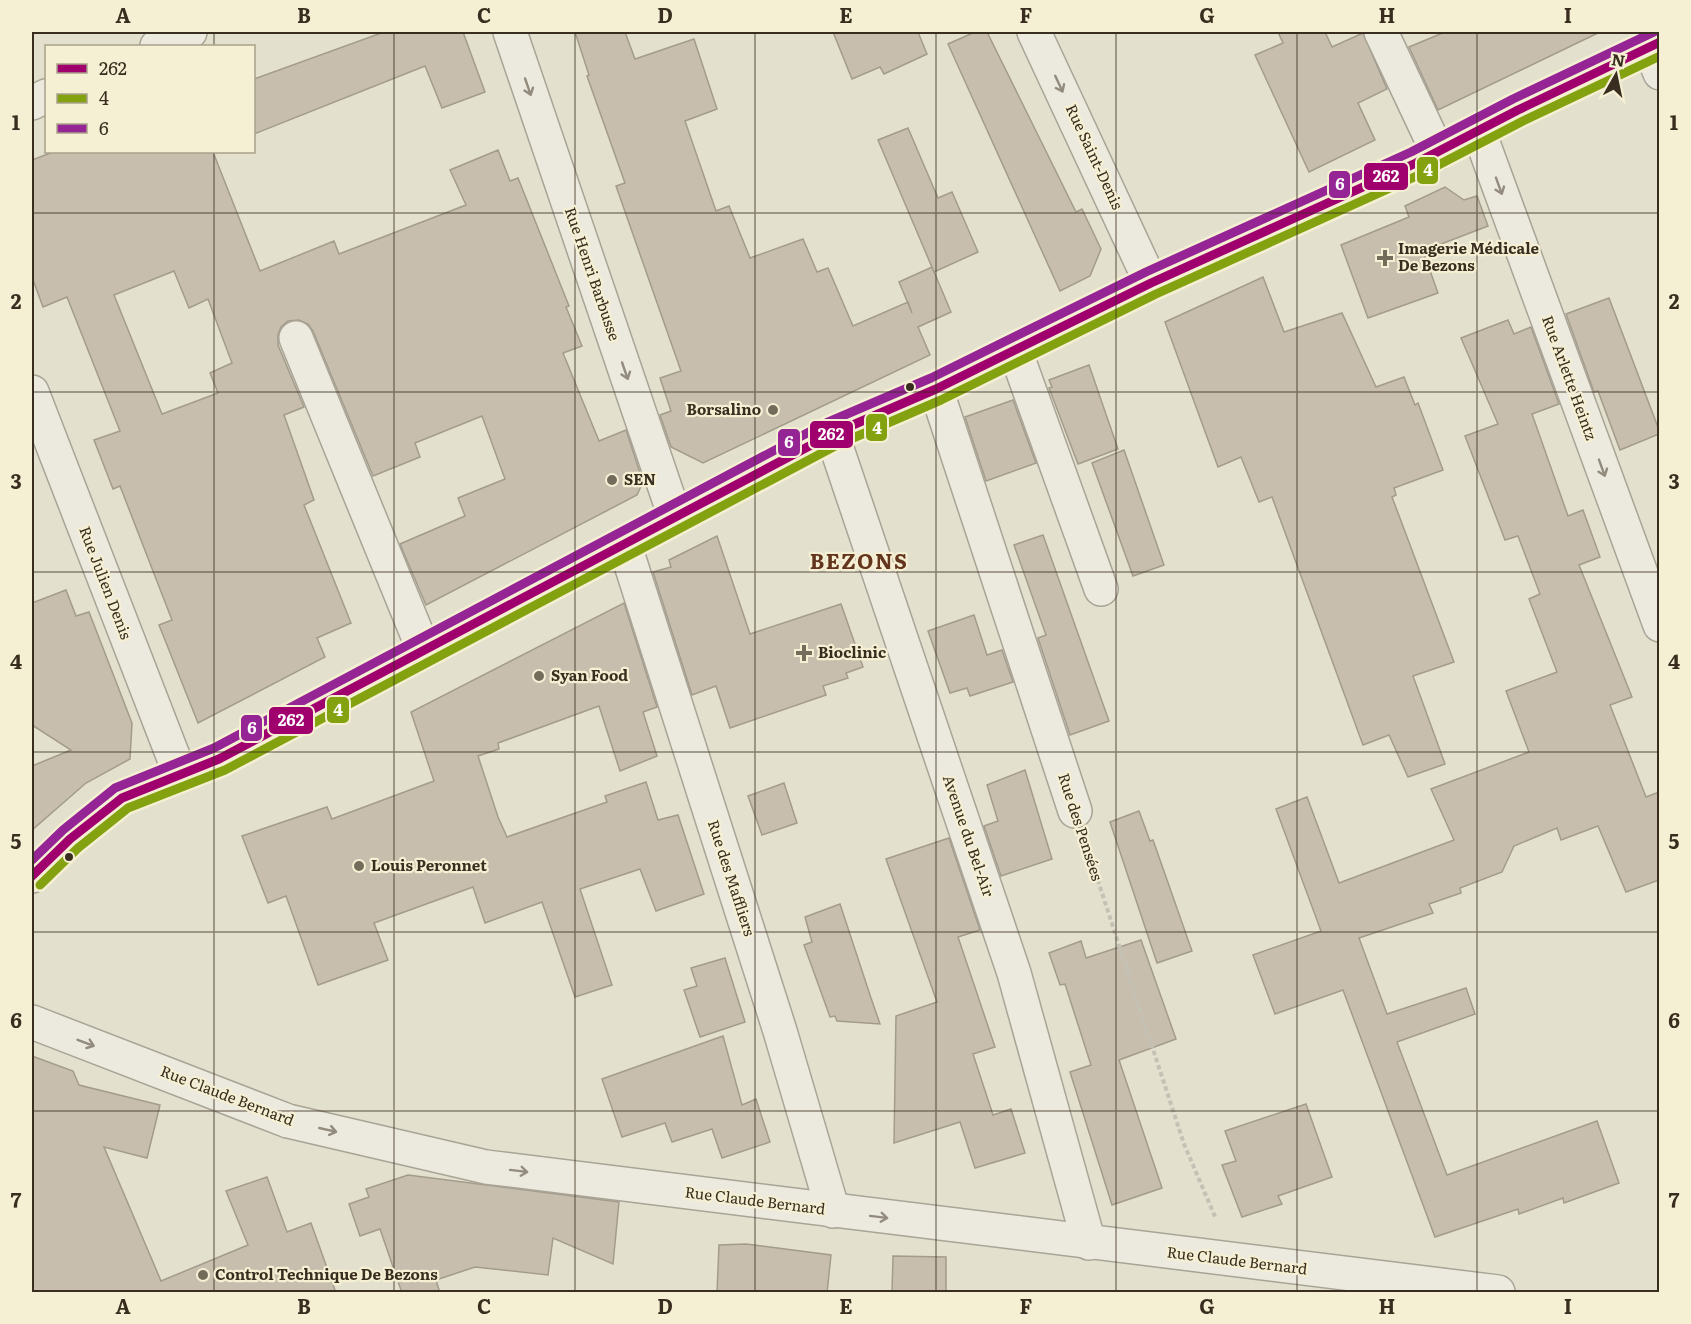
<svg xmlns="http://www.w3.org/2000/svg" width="1691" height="1324" font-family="Literata,serif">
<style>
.building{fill:#c8beae;stroke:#a39b8c;stroke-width:1.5;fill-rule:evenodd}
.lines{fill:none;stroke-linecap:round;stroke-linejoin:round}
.minor-casing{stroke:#a8a496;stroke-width:36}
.path{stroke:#c4c1b5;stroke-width:4;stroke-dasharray:4.5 3;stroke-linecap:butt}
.minor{stroke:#ece9de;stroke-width:33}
.bus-1-casing{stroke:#f5efd3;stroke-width:14}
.bus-2-casing{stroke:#f5efd3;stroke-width:14}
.bus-3-casing{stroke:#f5efd3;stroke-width:14}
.bus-1{stroke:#a0006e;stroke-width:9}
.bus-2{stroke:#84a210;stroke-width:9}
.bus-3{stroke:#952594;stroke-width:9}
.oneway{stroke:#928b7e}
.grid{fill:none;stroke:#382d1e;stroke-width:1.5;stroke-opacity:0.55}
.poi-dot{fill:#746c5b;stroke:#f5efd3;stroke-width:2}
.bus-dot{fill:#382d1e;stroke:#f5efd3;stroke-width:2}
.labels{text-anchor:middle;stroke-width:4.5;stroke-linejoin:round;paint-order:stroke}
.street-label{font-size:15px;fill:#382d1e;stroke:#f5efd3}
.poi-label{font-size:15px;font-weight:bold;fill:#382d1e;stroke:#f5efd3;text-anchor:start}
.district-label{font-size:21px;font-weight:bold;letter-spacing:1.5px;fill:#64351e;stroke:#f5efd3}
.line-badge{stroke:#f5efd3;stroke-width:2}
.badge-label{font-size:16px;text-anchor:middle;font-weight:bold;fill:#fff}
.neatline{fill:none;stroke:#382d1e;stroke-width:2}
.grid-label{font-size:20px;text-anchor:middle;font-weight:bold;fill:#382d1e}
</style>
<rect width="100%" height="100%" fill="#e3e0cd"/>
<g class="building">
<path d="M384,32H463L485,92L442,108L425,66L254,134V79Z"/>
<path d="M575,32H625L635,59L694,39L717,109L685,121L716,211L729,206L750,258L803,239L817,272L828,268L853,326L908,302L912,313L899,282L932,267L951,312L918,327L930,355L703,463L671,447L660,415L671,411L660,378L681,371L616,186L625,183L587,76L589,75Z"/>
<path d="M833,32H918L927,54L884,74L880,67L852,79Z"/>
<path d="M975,32H987L1076,212L1082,209L1101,249L1090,276L1060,291L948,44Z"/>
<path d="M1278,32H1325L1332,47L1363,33L1387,89L1358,103L1375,140L1309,172L1255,55L1283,43Z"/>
<path d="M1445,32H1600L1438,110L1409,47Z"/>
<path d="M908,128L938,198L952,192L978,252L934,272L878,140Z"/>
<path d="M498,150L510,181L518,178L569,306L566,307L582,346L563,353L599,441L626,430L643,482L637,495L426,605L400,544L465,516L458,498L505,479L482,416L415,443L420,457L373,476L313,331L308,324L299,320L288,321L281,327L278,335V345L304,407L284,415L314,500L304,505L351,623L317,638L325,657L198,723L159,625L172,620L120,486L113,489L94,440L120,431L67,297L43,307L32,277V160L53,152H213L260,271L334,241L339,254L466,205L450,170ZM174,271L189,308L208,299L232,363L210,373L218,393L162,414L114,295Z"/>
<path d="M1445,187L1464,200L1477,196L1488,226L1423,251L1438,293L1368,318L1341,245L1409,217L1405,206Z"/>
<path d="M1263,277L1284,332L1342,313L1376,387L1404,377L1415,405L1418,403L1443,470L1394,488L1396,495L1392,497L1454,662L1413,676L1445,764L1408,777L1389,735L1363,745L1272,497L1259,502L1241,457L1218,467L1165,322Z"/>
<path d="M1609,298L1659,430V434L1620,450L1598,391L1594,392L1566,314Z"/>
<path d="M1508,320L1514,334L1531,327L1559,404L1532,414L1568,516L1583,510L1600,557L1579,565L1632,697L1610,705L1646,797L1659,792V880L1626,892L1598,826L1561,840L1557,828L1514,846L1502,872L1460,888L1461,893L1429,904L1433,913L1359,938L1387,1014L1466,988L1475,1014L1397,1042L1447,1175L1597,1121L1619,1183L1564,1203L1563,1198L1519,1214L1518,1209L1435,1237L1343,990L1275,1014L1253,955L1321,931L1276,809L1307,797L1339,883L1454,840L1431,789L1529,752L1506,691L1557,672L1529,599L1540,594L1518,536L1505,540L1465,436L1498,424L1461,338Z"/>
<path d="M1089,365L1118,449L1078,464L1049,388L1052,387L1049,380Z"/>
<path d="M1013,400L1036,463L986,481L965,417Z"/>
<path d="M1124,450L1164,565L1133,576L1092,463Z"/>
<path d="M1043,535L1109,721L1070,735L1038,638L1046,635L1014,545Z"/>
<path d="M717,536L750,634L841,604L863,667L846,673L848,678L823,686L826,695L730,728L716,686L692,695L653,572L671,567L669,560Z"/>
<path d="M66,590L76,616L89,612L132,723L130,759L86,783L32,830V766L71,750L32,725V603Z"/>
<path d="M624,603L657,707L643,712L657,756L620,771L599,706L498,743L499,749L478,756L498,817L507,837L607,802L605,796L646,782L658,820L678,815L704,894L656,911L640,869L580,889L612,985L575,997L542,902L485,923L473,887L374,923L388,960L318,985L286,896L268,903L242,836L327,807L332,819L434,781L411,712Z"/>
<path d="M974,615L987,655L1002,650L1013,682L970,696L967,688L950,693L928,631Z"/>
<path d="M1025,770L1052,859L1001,876L984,826L998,821L987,785Z"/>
<path d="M784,783L797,823L762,835L748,796Z"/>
<path d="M1139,811L1150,841L1153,840L1192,951L1157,963L1110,822Z"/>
<path d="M949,838L980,930L958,937L995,1047L973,1054L993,1115L1011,1109L1025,1153L975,1168L960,1122L894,1143L896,1016L937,1002L886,859Z"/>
<path d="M840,904L870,995L880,1024L837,1021L835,1016L830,1017L804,945L812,942L805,917Z"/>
<path d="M1141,940L1176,1039L1119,1060L1162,1188L1112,1205L1070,1072L1091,1065L1065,984L1060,985L1049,953L1081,941L1086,958Z"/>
<path d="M725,958L745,1022L700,1037L684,990L697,986L691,968Z"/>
<path d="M723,1036L742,1105L756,1099L770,1142L722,1158L712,1129L672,1142L665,1123L622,1137L602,1079Z"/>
<path d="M32,1056L73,1071L79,1085L160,1105L147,1158L104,1147L161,1281L248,1245L226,1191L267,1177L287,1232L311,1223L336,1293H32Z"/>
<path d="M1306,1104L1332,1177L1278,1196L1282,1204L1242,1217L1222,1165L1236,1161L1225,1131Z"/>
<path d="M408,1175L619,1202L613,1264L553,1238L548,1275L475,1267L436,1280L440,1293H402L380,1229L360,1236L349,1204L369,1197L366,1189Z"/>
<path d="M746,1244L831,1255L827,1293H717L719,1245Z"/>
<path d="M893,1256L946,1257V1293H892Z"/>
</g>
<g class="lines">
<g class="minor-casing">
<g id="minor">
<path d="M510,32L675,517"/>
<path d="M1034,32L1151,283"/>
<path d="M1381,32L1438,153"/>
<path d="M157,46L190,32"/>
<path d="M1649,46L1660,73"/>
<path d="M32,103L46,96"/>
<path d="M1479,132L1660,625"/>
<path d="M296,338L424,651"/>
<path d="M1015,350L1101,589"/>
<path d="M936,389L1075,811"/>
<path d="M32,392L180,774"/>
<path d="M832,434L1014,973L1089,1243"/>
<path d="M625,546L780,1031L833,1211"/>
<path d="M32,876L70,839L122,798L219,759L832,434L936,389L1151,283L1416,163L1518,110L1660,42"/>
<path d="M32,1022L288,1121L486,1167L1498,1292"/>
</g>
</g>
<path class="path" d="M1086,844L1184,1144L1216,1219"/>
<use href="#minor" class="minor"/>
<g class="bus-1-casing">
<path id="bus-1" d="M32,876L70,839L122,798L219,759L832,434L936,389L1151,283L1416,163L1518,110L1660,42"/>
</g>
<g class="bus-2-casing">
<path id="bus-2" d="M40,885L78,848L128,808L225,770L837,445L941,400L1156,294L1421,174L1523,121L1660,56"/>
</g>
<g class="bus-3-casing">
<path id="bus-3" d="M32,860L63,830L115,788L214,748L826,423L931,378L1146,272L1411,152L1513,99L1654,32"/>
</g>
<use href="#bus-1" class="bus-1"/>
<use href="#bus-2" class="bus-2"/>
<use href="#bus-3" class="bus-3"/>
</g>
<defs><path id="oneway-shaft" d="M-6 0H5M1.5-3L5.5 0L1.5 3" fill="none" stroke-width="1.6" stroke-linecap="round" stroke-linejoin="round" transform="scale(1.5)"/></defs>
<g class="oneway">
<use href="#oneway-shaft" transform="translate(1059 84) rotate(65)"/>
<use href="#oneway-shaft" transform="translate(528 87) rotate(71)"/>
<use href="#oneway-shaft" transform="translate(1499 186) rotate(70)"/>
<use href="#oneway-shaft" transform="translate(625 371) rotate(71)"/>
<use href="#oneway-shaft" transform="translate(1602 468) rotate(70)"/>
<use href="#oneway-shaft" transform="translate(86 1043) rotate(21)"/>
<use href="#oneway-shaft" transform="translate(328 1130) rotate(13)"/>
<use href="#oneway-shaft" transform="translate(519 1171) rotate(7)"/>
<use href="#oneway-shaft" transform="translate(879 1217) rotate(7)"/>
</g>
<path class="grid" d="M214,32V46M394,32V1292M575,32V1292M755,32V1292M936,32V1292M1116,32V1292M1297,32V1292M1477,32V1292M214,152V1292M32,213H1660M32,392H1660M32,572H1660M32,752H1660M32,932H1660M32,1111H1660"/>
<g class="poi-dot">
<path d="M1382 249h6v6h6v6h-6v6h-6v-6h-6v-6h6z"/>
<circle cx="773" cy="410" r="6"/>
<circle cx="612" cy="480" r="6"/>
<path d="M801 644h6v6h6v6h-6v6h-6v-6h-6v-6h6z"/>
<circle cx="539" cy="676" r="6"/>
<circle cx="359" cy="866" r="6"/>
<circle cx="203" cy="1275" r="6"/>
</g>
<g class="bus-dot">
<circle cx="910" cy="387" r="5"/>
<circle cx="69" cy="857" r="5"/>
</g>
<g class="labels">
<g class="street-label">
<text transform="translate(1094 157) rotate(65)" y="5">Rue Saint-Denis</text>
<text transform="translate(592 274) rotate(71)" y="5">Rue Henri Barbusse</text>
<text transform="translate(1569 378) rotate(70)" y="5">Rue Arlette Heintz</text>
<text transform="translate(105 583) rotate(69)" y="5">Rue Julien Denis</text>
<text transform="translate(1080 827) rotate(72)" y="5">Rue des Pensées</text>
<text transform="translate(968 836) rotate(71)" y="5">Avenue du Bel-Air</text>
<text transform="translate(731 878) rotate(72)" y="5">Rue des Maffliers</text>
<text transform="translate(227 1096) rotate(21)" y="5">Rue Claude Bernard</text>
<text transform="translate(755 1201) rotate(7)" y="5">Rue Claude Bernard</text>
<text transform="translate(1237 1261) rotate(7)" y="5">Rue Claude Bernard</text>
</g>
<g class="poi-label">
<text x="1398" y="254">Imagerie Médicale<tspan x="1398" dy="17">De Bezons</tspan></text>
<text x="761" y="415" text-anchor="end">Borsalino</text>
<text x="624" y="485">SEN</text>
<text x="818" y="658">Bioclinic</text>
<text x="551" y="681">Syan Food</text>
<text x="371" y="871">Louis Peronnet</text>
<text x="215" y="1280">Control Technique De Bezons</text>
</g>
<g class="district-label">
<text x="859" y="569">BEZONS</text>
</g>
</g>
<g class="line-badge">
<rect x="1416" y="156" width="23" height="29" rx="6" fill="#84a210"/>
<rect x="1363" y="162" width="46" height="29" rx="6" fill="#a0006e"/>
<rect x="1328" y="170" width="23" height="29" rx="6" fill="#952594"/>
<rect x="865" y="413" width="23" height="29" rx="6" fill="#84a210"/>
<rect x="809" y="420" width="45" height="29" rx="6" fill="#a0006e"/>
<rect x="777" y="428" width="24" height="29" rx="6" fill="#952594"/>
<rect x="326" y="696" width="24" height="28" rx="6" fill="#84a210"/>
<rect x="268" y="706" width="46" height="29" rx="6" fill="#a0006e"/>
<rect x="240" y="714" width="23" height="28" rx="6" fill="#952594"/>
</g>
<g class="badge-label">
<text x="1428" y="176">4</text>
<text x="1386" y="182">262</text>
<text x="1340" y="190">6</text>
<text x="877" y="434">4</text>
<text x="831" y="440">262</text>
<text x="789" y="448">6</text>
<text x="338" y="716">4</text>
<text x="291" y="726">262</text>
<text x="252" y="734">6</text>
</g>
<rect width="1691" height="1324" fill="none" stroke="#f5efd3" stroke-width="66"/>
<rect x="45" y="45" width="210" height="108" fill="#f5efd3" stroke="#a9a18b" stroke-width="1.5"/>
<rect x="57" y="64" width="30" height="9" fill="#a0006e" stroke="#a9a18b" stroke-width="1.5"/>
<text x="99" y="75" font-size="18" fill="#382d1e">262</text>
<rect x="57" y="94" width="30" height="9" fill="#84a210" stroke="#a9a18b" stroke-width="1.5"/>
<text x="99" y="105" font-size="18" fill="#382d1e">4</text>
<rect x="57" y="124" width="30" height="9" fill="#952594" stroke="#a9a18b" stroke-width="1.5"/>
<text x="99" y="135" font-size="18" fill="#382d1e">6</text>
<g transform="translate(1616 75) rotate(9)" stroke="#f5efd3" stroke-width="4.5" paint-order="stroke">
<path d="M0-4.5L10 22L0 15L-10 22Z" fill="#382d1e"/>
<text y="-9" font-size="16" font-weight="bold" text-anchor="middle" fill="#382d1e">N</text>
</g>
<rect x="33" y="33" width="1625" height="1258" class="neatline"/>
<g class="grid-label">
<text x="123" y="23">A</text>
<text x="304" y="23">B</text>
<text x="484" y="23">C</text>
<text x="665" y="23">D</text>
<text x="846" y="23">E</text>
<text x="1026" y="23">F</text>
<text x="1207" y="23">G</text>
<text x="1387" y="23">H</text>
<text x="1568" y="23">I</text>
<text x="16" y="130">1</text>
<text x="1674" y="130">1</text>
<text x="16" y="309">2</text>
<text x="1674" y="309">2</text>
<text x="16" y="489">3</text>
<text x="1674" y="489">3</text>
<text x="16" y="669">4</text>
<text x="1674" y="669">4</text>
<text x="16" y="849">5</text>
<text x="1674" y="849">5</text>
<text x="16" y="1028">6</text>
<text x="1674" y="1028">6</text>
<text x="16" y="1208">7</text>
<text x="1674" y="1208">7</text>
<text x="123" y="1314">A</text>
<text x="304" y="1314">B</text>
<text x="484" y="1314">C</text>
<text x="665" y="1314">D</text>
<text x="846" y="1314">E</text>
<text x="1026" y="1314">F</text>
<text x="1207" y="1314">G</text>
<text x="1387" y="1314">H</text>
<text x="1568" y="1314">I</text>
</g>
</svg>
